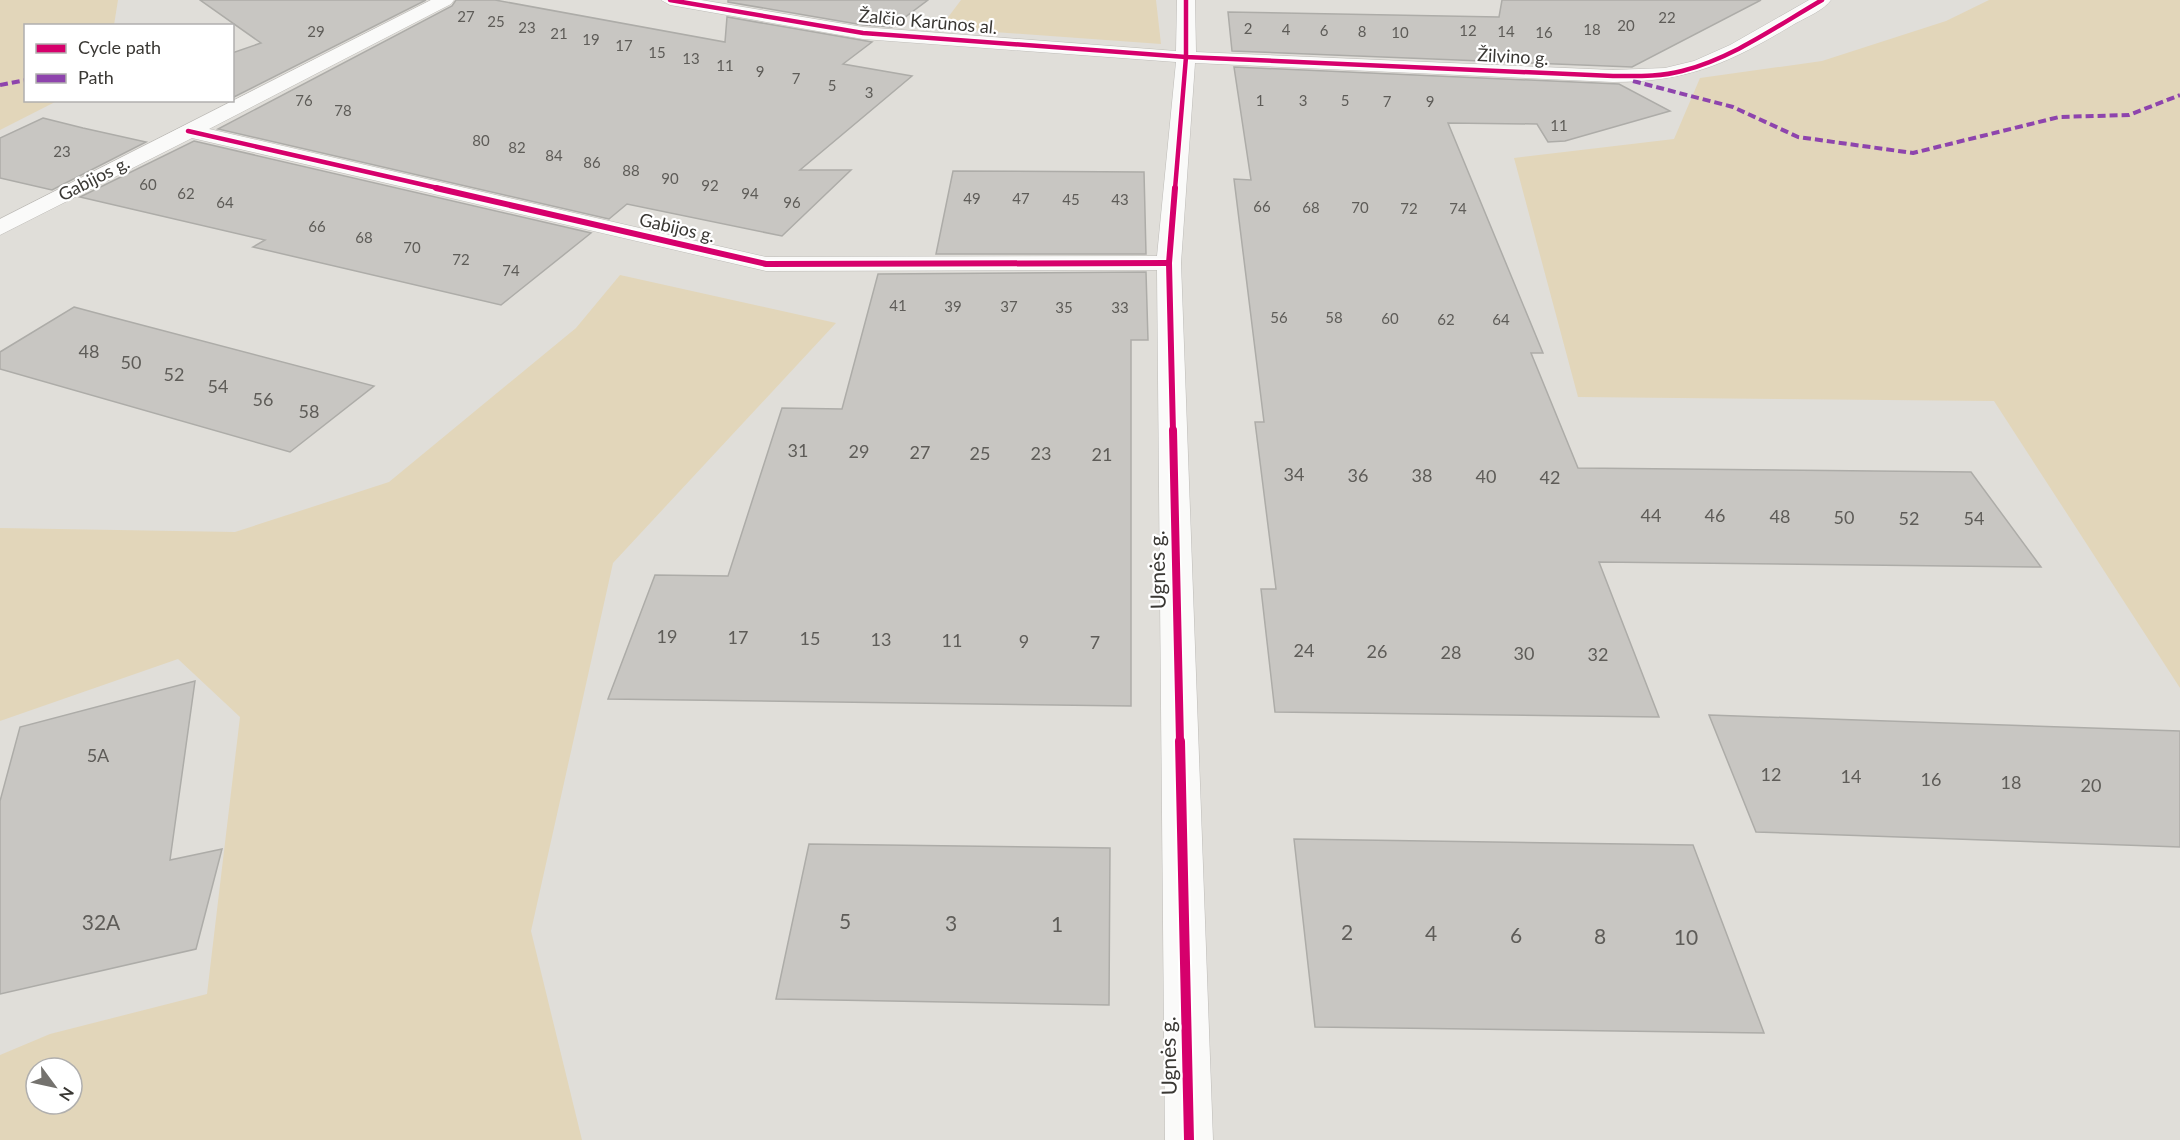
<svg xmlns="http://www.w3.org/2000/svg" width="2180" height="1140" font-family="Lato,sans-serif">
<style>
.green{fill:#e2d6ba;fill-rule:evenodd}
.building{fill:#c8c6c2;stroke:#adaca8;stroke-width:1.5}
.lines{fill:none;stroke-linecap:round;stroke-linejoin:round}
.minor-casing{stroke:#bdbbb7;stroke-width:1}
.minor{fill:#fafaf9;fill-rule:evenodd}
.quiet{stroke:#8e44ad;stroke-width:4;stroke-dasharray:8 4;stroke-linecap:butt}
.cycleway-far3-casing{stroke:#fff;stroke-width:7}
.cycleway-far2-casing{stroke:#fff;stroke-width:9}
.cycleway-far1-casing{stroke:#fff;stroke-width:11}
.cycleway-casing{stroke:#fff;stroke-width:14}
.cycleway-far3{stroke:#d6006c;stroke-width:4.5}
.cycleway-far2{stroke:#d6006c;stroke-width:6}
.cycleway-far1{stroke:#d6006c;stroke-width:8}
.cycleway{stroke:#d6006c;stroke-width:10}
.labels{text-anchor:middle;stroke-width:4.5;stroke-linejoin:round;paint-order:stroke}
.far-number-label{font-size:15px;fill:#5e5c58}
.far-street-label{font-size:18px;fill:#3a3834;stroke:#fff}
.number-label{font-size:18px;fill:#5e5c58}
.street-label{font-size:21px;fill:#3a3834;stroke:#fff}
.near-number-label{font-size:21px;fill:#5e5c58}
</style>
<rect width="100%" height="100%" fill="#e0ded9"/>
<g class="green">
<path d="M0,0H118L114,25L26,26V100L57,101L0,130Z"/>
<path d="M961,0H1156L1161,44L940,28Z"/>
<path d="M1989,0H2180V688L1994,401L1578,397L1514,158L1674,139L1700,78L1822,61L1946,21Z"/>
<path d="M620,275L836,323L613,563L531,931L582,1140H0V1055L50,1034L207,994L240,717L178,659L0,721V528L235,532L389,482L576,328ZM36,1068H72V1104H36Z"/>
</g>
<g class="building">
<path d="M200,0H426L232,98V53L261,43Z"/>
<path d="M456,0H495L725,42L727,17L872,42L843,64L912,76L800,170H851L782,236L627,204L609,219L218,129L452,6Z"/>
<path d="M728,0H928L892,27L863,25L728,2Z"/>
<path d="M1502,0H1761L1632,67L1232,51L1228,12L1499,17Z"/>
<path d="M1234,67L1619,84L1670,111L1565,141L1548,142L1537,124L1448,123L1543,353H1531L1578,468L1971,472L2041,567L1599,562L1659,717L1275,712L1261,589H1276L1255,422H1264L1234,179L1251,180Z"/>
<path d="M43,118L83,128L146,142L52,190L0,178V138Z"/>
<path d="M194,141L591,233L501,305L253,247L265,240L80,197Z"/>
<path d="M953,171L1144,172L1146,254H936Z"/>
<path d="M1146,272L1148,340H1131V706L608,699L655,575L728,576L782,408L842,409L878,274Z"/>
<path d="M74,307L115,318L374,386L290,452L0,369V352Z"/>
<path d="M195,681L170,860L222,849L196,949L0,994V801L20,727Z"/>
<path d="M1709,715L2180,731V847L1756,832Z"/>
<path d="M1294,839L1693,845L1764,1033L1315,1027Z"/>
<path d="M809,844L1110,848L1109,1005L776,999Z"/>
</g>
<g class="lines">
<g class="minor-casing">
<path id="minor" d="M431,0H454L451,4L209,129L766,257L1157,256L1176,62L863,39L670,5L661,0H701L863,27L1176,51L1177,0H1195L1196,52L1613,70L1665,68L1694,61L1730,45L1809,0H1831C1824,10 1807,17 1796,23C1731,62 1690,82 1613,82L1195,63L1181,263L1213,1140H1165L1157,270L766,271L192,138L0,235V219Z"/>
</g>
<use href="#minor" class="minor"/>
<g class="quiet">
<path d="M1633,81L1733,107L1798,137L1913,153L2059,117L2129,115L2180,95"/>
<path d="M0,85L26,80"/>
</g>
<g class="cycleway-far3-casing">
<g id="cycleway-far3">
<path d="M670,0L863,33L1186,57L1613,76C1636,76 1660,77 1682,71C1733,58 1777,26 1822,0"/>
<path d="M188,131L442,189"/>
<path d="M1175,189L1186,57V0"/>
</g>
</g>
<g class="cycleway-far2-casing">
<g id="cycleway-far2">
<path d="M436,188L766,264L1169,263"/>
<path d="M1173,432L1169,263L1175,188"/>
</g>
</g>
<g class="cycleway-far1-casing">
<path id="cycleway-far1" d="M1173,430L1180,742"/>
</g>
<g class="cycleway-casing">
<path id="cycleway" d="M1180,741L1189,1140"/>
</g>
<use href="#cycleway-far3" class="cycleway-far3"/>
<use href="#cycleway-far2" class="cycleway-far2"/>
<use href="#cycleway-far1" class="cycleway-far1"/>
<use href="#cycleway" class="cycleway"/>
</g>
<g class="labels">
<g class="far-number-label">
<text x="466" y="22">27</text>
<text x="1667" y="23">22</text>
<text x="496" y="27">25</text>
<text x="1626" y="31">20</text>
<text x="527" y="33">23</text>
<text x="1248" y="34">2</text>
<text x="1286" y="35">4</text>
<text x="1592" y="35">18</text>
<text x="1324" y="36">6</text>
<text x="1468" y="36">12</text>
<text x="316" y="37">29</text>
<text x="1362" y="37">8</text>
<text x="1506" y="37">14</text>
<text x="1400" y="38">10</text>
<text x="1544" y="38">16</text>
<text x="559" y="39">21</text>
<text x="591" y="45">19</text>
<text x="624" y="51">17</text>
<text x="657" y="58">15</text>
<text x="691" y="64">13</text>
<text x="725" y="71">11</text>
<text x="760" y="77">9</text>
<text x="796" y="84">7</text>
<text x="832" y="91">5</text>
<text x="869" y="98">3</text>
<text x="304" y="106">76</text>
<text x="1260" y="106">1</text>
<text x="1303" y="106">3</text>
<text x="1345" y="106">5</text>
<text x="1387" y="107">7</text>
<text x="1430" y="107">9</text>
<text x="343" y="116">78</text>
<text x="1559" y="131">11</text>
<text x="481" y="146">80</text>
<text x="517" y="153">82</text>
<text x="62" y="157">23</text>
<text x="554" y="161">84</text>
<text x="592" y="168">86</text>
<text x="631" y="176">88</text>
<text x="670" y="184">90</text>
<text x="148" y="190">60</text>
<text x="710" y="191">92</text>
<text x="186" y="199">62</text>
<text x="750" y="199">94</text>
<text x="972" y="204">49</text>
<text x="1021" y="204">47</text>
<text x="1071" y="205">45</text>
<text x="1120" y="205">43</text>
<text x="225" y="208">64</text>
<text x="792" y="208">96</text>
<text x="1262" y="212">66</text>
<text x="1311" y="213">68</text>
<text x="1360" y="213">70</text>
<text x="1409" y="214">72</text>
<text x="1458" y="214">74</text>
<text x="317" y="232">66</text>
<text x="364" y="243">68</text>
<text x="412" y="253">70</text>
<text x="461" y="265">72</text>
<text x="511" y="276">74</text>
<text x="898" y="311">41</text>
<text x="953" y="312">39</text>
<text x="1009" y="312">37</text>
<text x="1064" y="313">35</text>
<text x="1120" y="313">33</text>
<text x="1279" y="323">56</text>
<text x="1334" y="323">58</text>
<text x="1390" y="324">60</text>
<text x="1446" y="325">62</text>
<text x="1501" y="325">64</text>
</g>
<g class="far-street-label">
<text transform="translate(928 22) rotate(5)" y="6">Žalčio Karūnos al.</text>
<text transform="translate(1513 57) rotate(3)" y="6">Žilvino g.</text>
<text transform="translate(94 179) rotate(-27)" y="6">Gabijos g.</text>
<text transform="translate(677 228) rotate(13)" y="6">Gabijos g.</text>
</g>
<g class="number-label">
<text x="89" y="358">48</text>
<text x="131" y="369">50</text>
<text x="174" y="381">52</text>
<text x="218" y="393">54</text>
<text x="263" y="406">56</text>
<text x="309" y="418">58</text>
<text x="798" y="457">31</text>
<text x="859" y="458">29</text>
<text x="920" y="459">27</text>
<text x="980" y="460">25</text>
<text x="1041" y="460">23</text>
<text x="1102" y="461">21</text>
<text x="1294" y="481">34</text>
<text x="1358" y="482">36</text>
<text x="1422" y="482">38</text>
<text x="1486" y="483">40</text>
<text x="1550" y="484">42</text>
<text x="1651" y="522">44</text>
<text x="1715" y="522">46</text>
<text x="1780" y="523">48</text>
<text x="1844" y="524">50</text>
<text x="1909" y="525">52</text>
<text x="1974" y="525">54</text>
<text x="667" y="643">19</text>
<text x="738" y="644">17</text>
<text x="810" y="645">15</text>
<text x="881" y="646">13</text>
<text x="952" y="647">11</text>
<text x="1024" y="648">9</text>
<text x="1095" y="649">7</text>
<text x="1304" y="657">24</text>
<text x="1377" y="658">26</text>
<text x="1451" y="659">28</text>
<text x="1524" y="660">30</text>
<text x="1598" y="661">32</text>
<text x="98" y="762">5A</text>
<text x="1771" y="781">12</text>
<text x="1851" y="783">14</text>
<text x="1931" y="786">16</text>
<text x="2011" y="789">18</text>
<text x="2091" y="792">20</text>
</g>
<g class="street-label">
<text transform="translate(1158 570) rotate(-91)" y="7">Ugnės g.</text>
<text transform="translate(1169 1056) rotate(-91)" y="7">Ugnės g.</text>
</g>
<g class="near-number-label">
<text x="845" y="929">5</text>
<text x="101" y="930">32A</text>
<text x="951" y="931">3</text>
<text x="1057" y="932">1</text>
<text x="1347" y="940">2</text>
<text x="1431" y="941">4</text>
<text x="1516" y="943">6</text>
<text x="1600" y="944">8</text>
<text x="1686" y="945">10</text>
</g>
</g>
<rect x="24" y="24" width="210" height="78" fill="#ffffff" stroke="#b0afae" stroke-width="1.5"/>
<rect x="36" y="44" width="30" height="9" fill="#d6006c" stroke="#b0afae" stroke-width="1.5"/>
<text x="78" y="54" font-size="18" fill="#3a3834">Cycle path</text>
<rect x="36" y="74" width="30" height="9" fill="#8e44ad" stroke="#b0afae" stroke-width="1.5"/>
<text x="78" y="84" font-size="18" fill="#3a3834">Path</text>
<g transform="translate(54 1086) rotate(123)"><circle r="28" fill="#ffffff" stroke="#b0afae" stroke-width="1.5"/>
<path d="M0-4.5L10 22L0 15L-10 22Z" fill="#74726e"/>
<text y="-9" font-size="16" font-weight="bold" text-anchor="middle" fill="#3a3834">N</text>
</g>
</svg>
